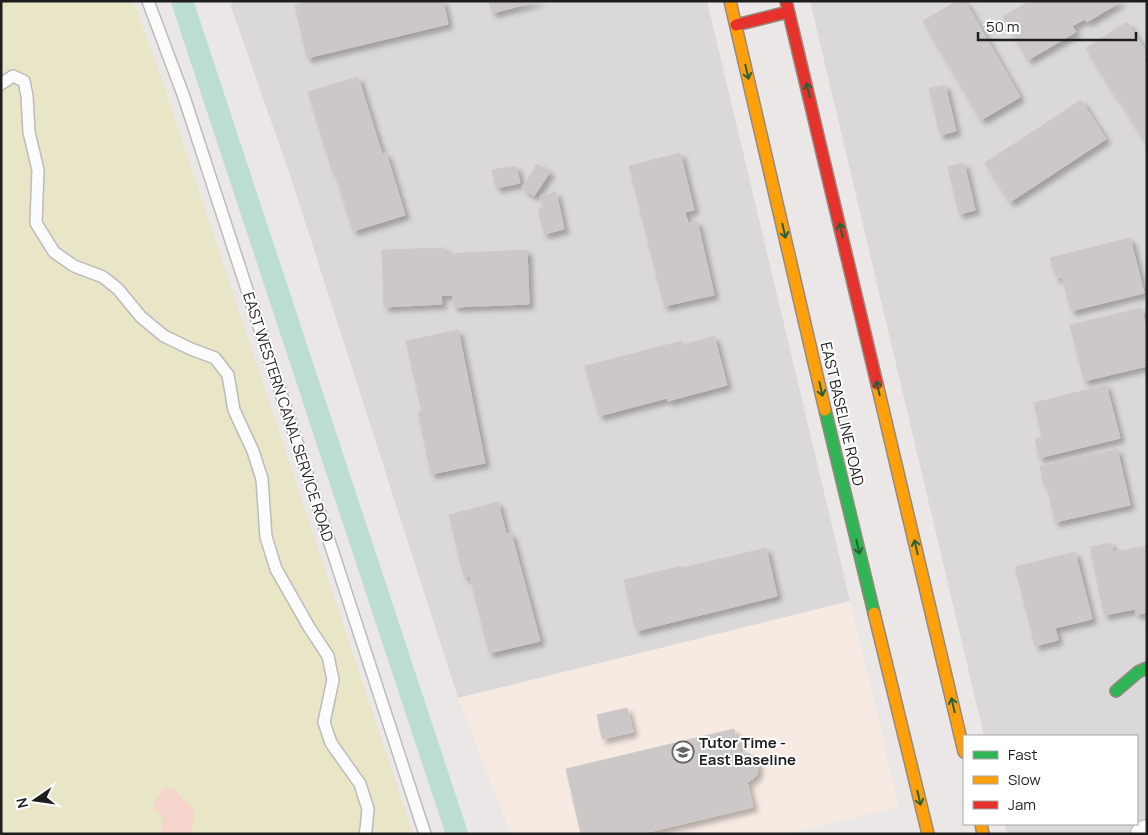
<svg xmlns="http://www.w3.org/2000/svg" width="1148" height="835" font-family="Manrope,sans-serif">
<style>
.residential{fill:#dbd8d9}
.education{fill:#f6eae2}
.grass{fill:#e9e5c7}
.sand{fill:#f5d4cc}
.lines{fill:none;stroke-linecap:round;stroke-linejoin:round}
.canal{stroke:#bcded1;stroke-width:22}
.building{fill:#cdc8c8;stroke:#cfc8c9;filter:url(#shadow)}
.lane-casing{stroke:#bcbaba;stroke-width:14}
.street-casing{stroke:#bcbaba;stroke-width:26}
.fast-casing{stroke:#968a80;stroke-width:14}
.slow-casing{stroke:#968a80;stroke-width:14}
.jam-casing{stroke:#968a80;stroke-width:14}
.lane{stroke:#fcfbfb;stroke-width:11}
.street{stroke:#fcfbfb;stroke-width:24}
.fast{stroke:#30b455;stroke-width:11}
.slow{stroke:#ff9f0a;stroke-width:11}
.jam{stroke:#e5322d;stroke-width:11}
.oneway{stroke:#266237}
.labels{text-anchor:middle;stroke-width:4;stroke-linejoin:round;paint-order:stroke}
.street-label{font-size:15px;fill:#1e1e1e;stroke:#fff}
.poi-label{font-size:15px;font-weight:bold;fill:#1e1e1e;stroke:#fff;text-anchor:start}
</style>
<defs>
<filter id="shadow"><feDropShadow dx="4.5" dy="4.5" stdDeviation="2.5" flood-color="#0004"/></filter>
</defs>
<rect width="100%" height="100%" fill="#ece7e7"/>
<g class="residential">
<path d="M238,1H707L850,601L654,651L458,698L291,178L230,4Z"/>
<path d="M810,1H1147V834H1007L1005,824H1137V736H984Z"/>
</g>
<path class="education" d="M850,601L899,807L790,834H511L458,698Z"/>
<path class="grass" d="M1,1H133L161,77L413,834H1Z"/>
<path class="sand" d="M167,788L174,789L177,792L181,798L190,806L194,812L195,818L192,823L193,834H160C161,830 163,825 163,821C162,809 145,813 158,797C161,792 162,790 167,788Z"/>
<g class="lines">
<path class="canal" d="M182,1L457,834"/>
</g>
<g class="building">
<path d="M310,1H443L448,24L307,58L295,5Z"/>
<path d="M489,1H539L492,13Z"/>
<path d="M957,1H965L1020,97L981,120L923,21Z"/>
<path d="M1030,1H1122L1087,22L1085,19L1072,26L1076,32L1028,60L1003,17Z"/>
<path d="M1127,22L1147,53V59L1144,60L1147,64V145L1117,96L1116,97L1086,48Z"/>
<path d="M358,77L382,154L386,153L405,215L353,231L334,170L332,171L308,92Z"/>
<path d="M945,85L956,131L940,135L929,88Z"/>
<path d="M1081,100L1106,139L1010,202L985,163Z"/>
<path d="M680,153L694,210L685,212L688,223L697,221L714,295L664,306L629,166Z"/>
<path d="M964,163L975,210L959,214L948,167Z"/>
<path d="M537,164L550,172L534,196L522,188Z"/>
<path d="M516,166L520,183L496,188L492,170Z"/>
<path d="M556,192L564,229L544,234L538,209L543,208L540,196Z"/>
<path d="M1130,238L1144,293L1071,311L1062,277L1056,278L1050,258Z"/>
<path d="M445,248V254L527,250L529,304L453,307V295H441L442,304L384,307L382,250Z"/>
<path d="M1141,308L1147,331V366L1084,381L1070,325Z"/>
<path d="M458,330L485,463L431,474L418,412H422L406,341Z"/>
<path d="M714,336L727,385L668,401L667,398L599,416L585,366L682,341L683,345Z"/>
<path d="M1106,385L1120,438L1039,458L1035,439L1042,437L1034,403Z"/>
<path d="M1117,449L1130,505L1055,522L1047,485L1044,486L1040,466Z"/>
<path d="M498,502L506,534L511,533L540,641L489,653L470,576L464,577L449,515Z"/>
<path d="M1111,543L1113,552L1147,546V612L1136,615L1135,609L1104,615L1090,547Z"/>
<path d="M766,548L777,596L636,631L624,580L682,566V568Z"/>
<path d="M1075,552L1092,619L1055,628L1058,640L1035,646L1015,567Z"/>
<path d="M627,708L633,732L602,739L597,715Z"/>
<path d="M734,729L740,753H748L752,756L758,764L757,774L754,778L747,782L753,807L640,834H581L566,769Z"/>
</g>
<g class="lines">
<g class="lane-casing">
<g id="lane">
<path d="M148,1L184,97L425,834"/>
<path d="M1,84L13,76L24,81L27,96L29,132L38,170L36,223L54,252L74,266L103,277L118,289L141,317L164,336L191,349L215,358L228,375L234,410L253,451L262,479L266,537L276,569L309,627L328,656L333,680L324,722L331,743L360,784L368,809L366,830L365,834"/>
</g>
</g>
<g class="street-casing">
<path id="street" d="M1143,834L1147,832"/>
</g>
<g class="fast-casing">
<g id="fast">
<path d="M825,410L874,613"/>
<path d="M1116,691L1138,672L1147,668"/>
</g>
</g>
<g class="slow-casing">
<g id="slow">
<path d="M730,1L825,410"/>
<path d="M877,384L964,752"/>
<path d="M874,613L928,834"/>
<path d="M981,824L983,834"/>
</g>
</g>
<g class="jam-casing">
<g id="jam">
<path d="M786,1L877,384"/>
<path d="M736,25L788,12"/>
</g>
</g>
<use href="#lane" class="lane"/>
<use href="#street" class="street"/>
<use href="#fast" class="fast"/>
<use href="#slow" class="slow"/>
<use href="#jam" class="jam"/>
</g>
<defs><path id="oneway-shaft" d="M-6 0H5M1.5-3L5.5 0L1.5 3" fill="none" stroke-width="1.6" stroke-linecap="round" stroke-linejoin="round" transform="scale(1.25)"/></defs>
<g class="oneway">
<use href="#oneway-shaft" transform="translate(747 72) rotate(77)"/>
<use href="#oneway-shaft" transform="translate(808 90) rotate(-104)"/>
<use href="#oneway-shaft" transform="translate(841 230) rotate(-103)"/>
<use href="#oneway-shaft" transform="translate(784 231) rotate(77)"/>
<use href="#oneway-shaft" transform="translate(878 388) rotate(-103)"/>
<use href="#oneway-shaft" transform="translate(821 389) rotate(77)"/>
<use href="#oneway-shaft" transform="translate(858 547) rotate(77)"/>
<use href="#oneway-shaft" transform="translate(916 547) rotate(-103)"/>
<use href="#oneway-shaft" transform="translate(953 705) rotate(-103)"/>
<use href="#oneway-shaft" transform="translate(919 798) rotate(77)"/>
</g>
<defs>
<g id="school-ring" transform="scale(1.125)"><circle r="9.5" fill="#fff" stroke="#666464" stroke-width="1.5"/><path d="M0-5L7-2L0 1L-7-2ZM-4 1L0 2.5L4 1V4Q0 6-4 4Z" fill="#666464"/></g>
</defs>
<g fill-rule="evenodd">
<use href="#school-ring" x="683" y="752"/>
</g>
<g class="labels">
<g class="street-label">
<text transform="translate(842 414) rotate(77)" y="5">EAST BASELINE ROAD</text>
<text transform="translate(288 417) rotate(72)" y="5">EAST WESTERN CANAL SERVICE ROAD</text>
</g>
<g class="poi-label">
<text x="699" y="748">Tutor Time -<tspan x="699" dy="17">East Baseline</tspan></text>
</g>
</g>
<rect width="1148" height="835" fill="none" stroke="#1e1e1e" stroke-width="5"/>
<rect x="963" y="735" width="175" height="90" fill="#ffffff" stroke="#a5a5a5"/>
<rect x="973" y="751" width="25" height="8" fill="#30b455" stroke="#a5a5a5"/>
<text x="1008" y="760" font-size="15" fill="#1e1e1e">Fast</text>
<rect x="973" y="776" width="25" height="8" fill="#ff9f0a" stroke="#a5a5a5"/>
<text x="1008" y="785" font-size="15" fill="#1e1e1e">Slow</text>
<rect x="973" y="801" width="25" height="8" fill="#e5322d" stroke="#a5a5a5"/>
<text x="1008" y="810" font-size="15" fill="#1e1e1e">Jam</text>
<g transform="translate(35 800) rotate(257)" stroke="#ffffff" stroke-width="4" paint-order="stroke">
<path d="M0-4L9 19L0 12L-9 19Z" fill="#1e1e1e"/>
<text y="-8" font-size="14" font-weight="bold" text-anchor="middle" fill="#1e1e1e">N</text>
</g>
<path d="M978 32v8h158v-8" fill="none" stroke="#1e1e1e" stroke-width="2.5"/>
<text x="986" y="32" font-size="15" fill="#1e1e1e" stroke="#ffffff" stroke-width="4" paint-order="stroke">50 m</text>
</svg>
